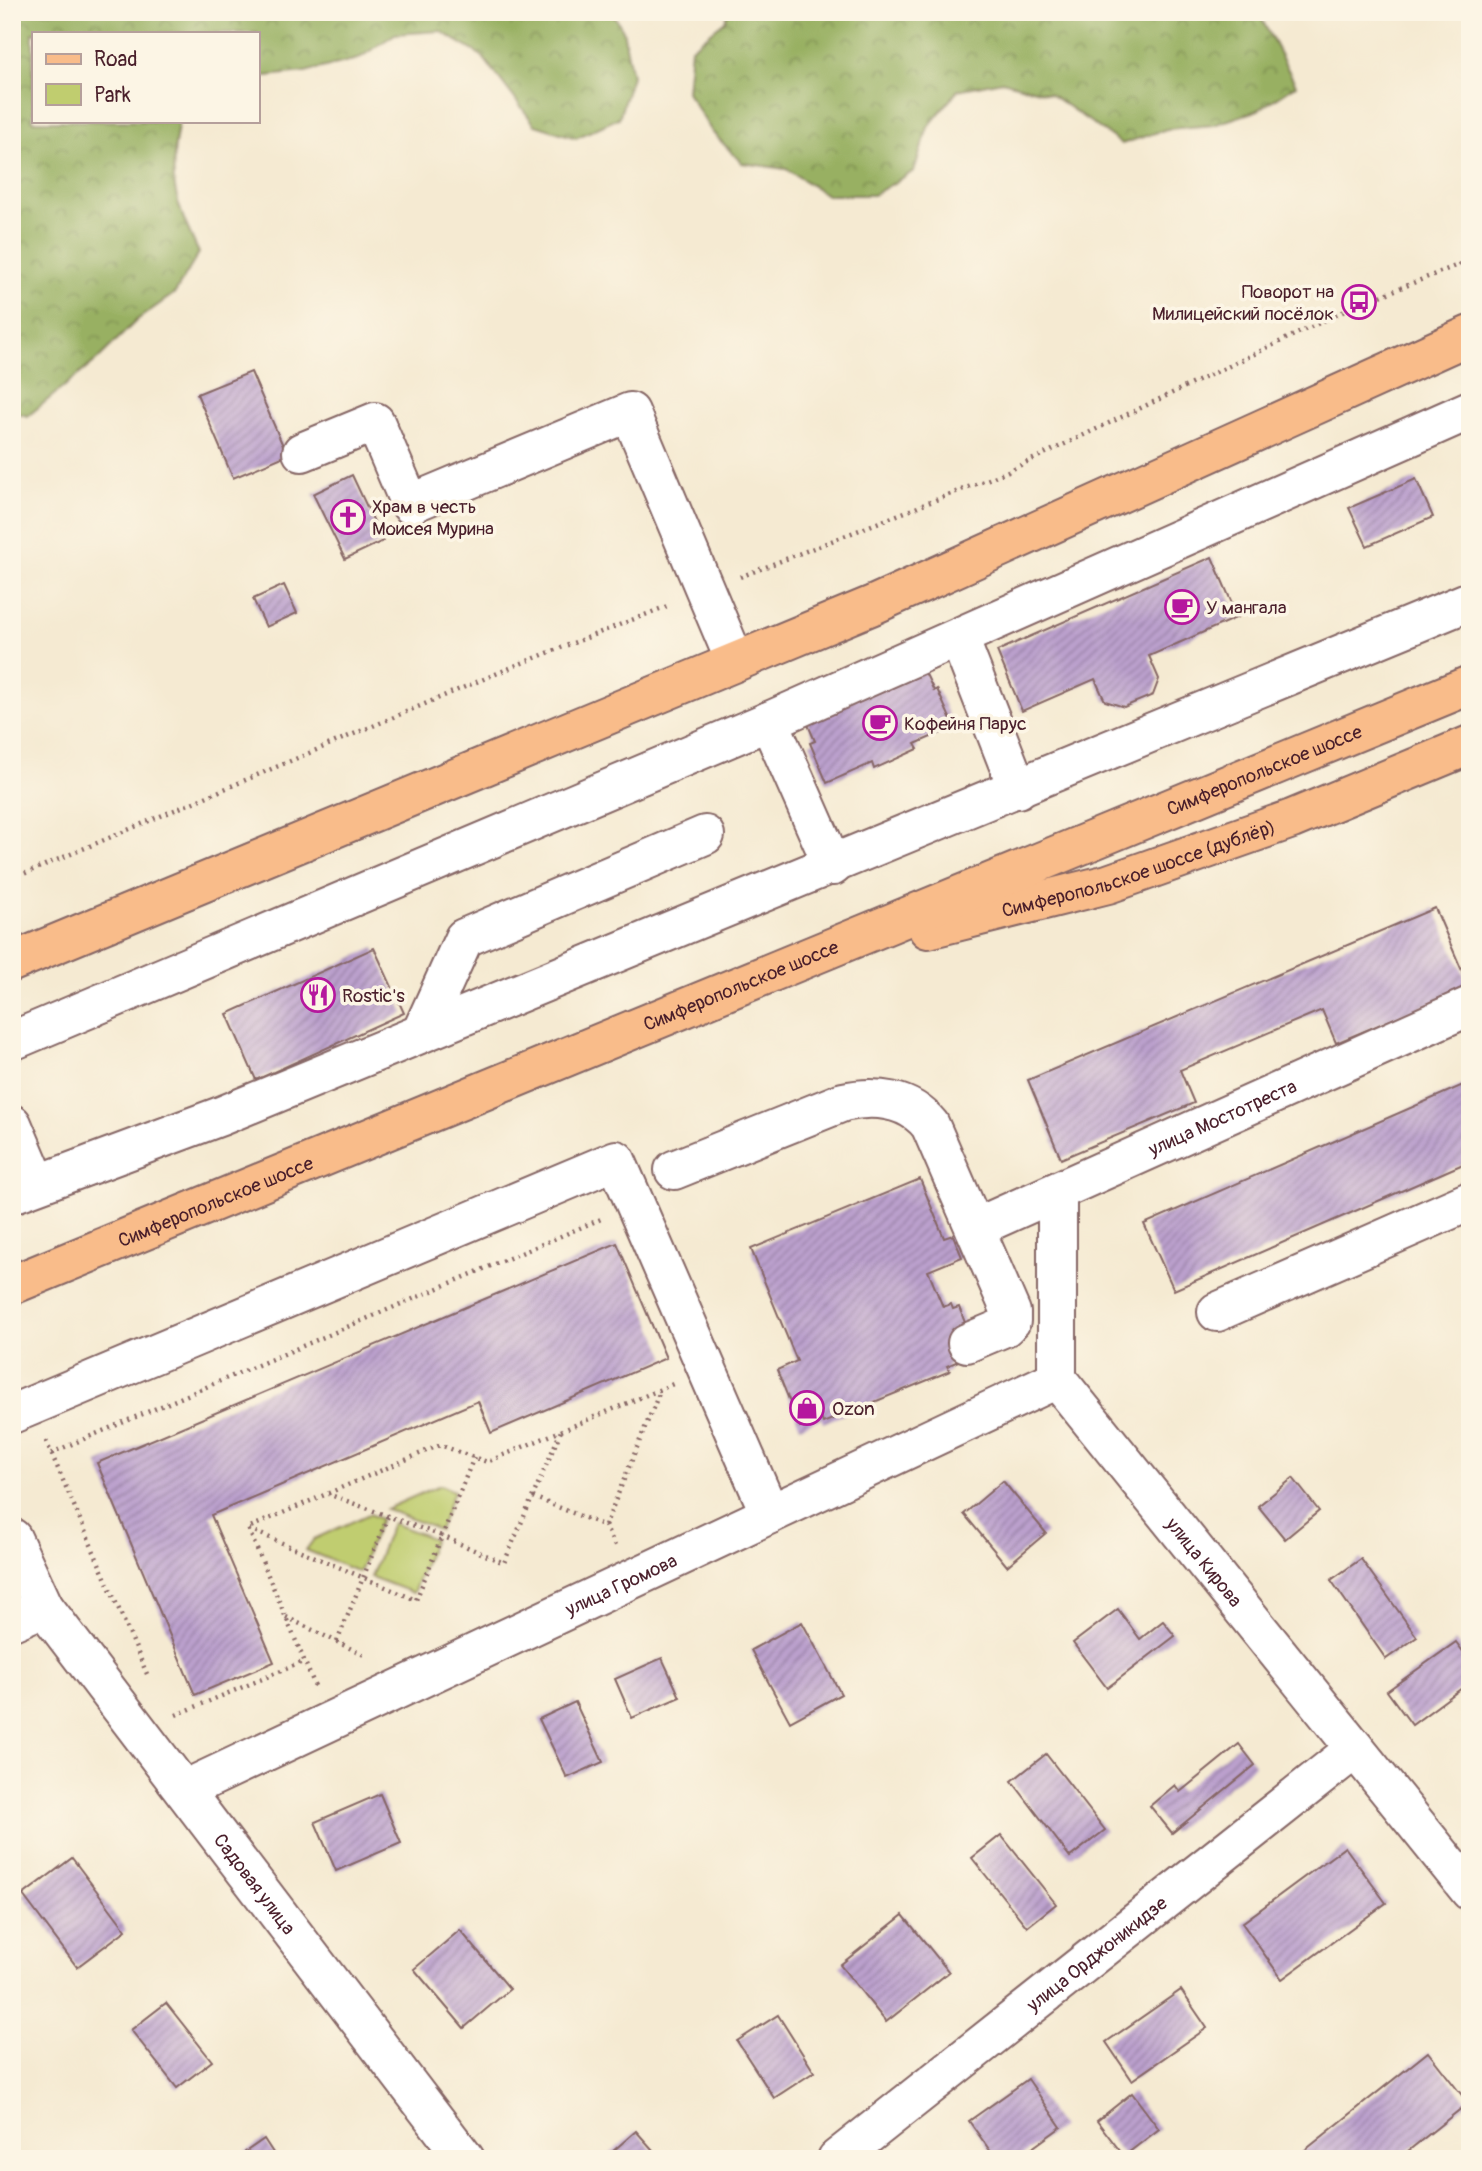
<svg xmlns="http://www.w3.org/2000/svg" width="1482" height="2171" font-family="Pangolin,sans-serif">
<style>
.forest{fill:url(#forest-crowns);stroke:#716846;stroke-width:2}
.green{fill:#c0cd6f;stroke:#85764d;stroke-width:2}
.building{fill:url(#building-hatch)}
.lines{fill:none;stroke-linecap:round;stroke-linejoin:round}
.minor-casing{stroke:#866665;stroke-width:42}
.major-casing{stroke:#866665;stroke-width:42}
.path{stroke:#866665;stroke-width:4.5;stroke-dasharray:2 5;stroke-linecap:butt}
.minor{stroke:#fff;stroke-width:38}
.major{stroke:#f9bc8a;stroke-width:38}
.labels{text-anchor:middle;stroke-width:7;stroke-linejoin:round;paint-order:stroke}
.poi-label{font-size:19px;fill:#4a1f2b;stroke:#fcf5e5;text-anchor:start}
.street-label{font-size:19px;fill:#4a1f2b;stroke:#fcf5e5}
</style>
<defs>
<pattern id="forest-crowns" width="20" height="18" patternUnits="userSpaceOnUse" patternTransform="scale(1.75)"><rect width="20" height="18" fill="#98b062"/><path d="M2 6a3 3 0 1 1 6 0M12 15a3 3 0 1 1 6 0" fill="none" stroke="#7e8f51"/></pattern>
<pattern id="building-hatch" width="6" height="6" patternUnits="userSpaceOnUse" patternTransform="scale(1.75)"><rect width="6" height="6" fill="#bba0cd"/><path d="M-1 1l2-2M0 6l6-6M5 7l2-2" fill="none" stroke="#9a82a7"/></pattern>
</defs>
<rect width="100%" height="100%" fill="#fcf5e5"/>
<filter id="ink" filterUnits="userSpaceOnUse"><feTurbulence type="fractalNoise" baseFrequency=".0143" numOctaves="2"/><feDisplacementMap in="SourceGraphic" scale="14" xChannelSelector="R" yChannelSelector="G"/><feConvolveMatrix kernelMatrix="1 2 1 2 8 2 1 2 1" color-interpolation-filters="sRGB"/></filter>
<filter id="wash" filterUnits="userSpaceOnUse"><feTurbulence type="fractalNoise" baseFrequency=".00686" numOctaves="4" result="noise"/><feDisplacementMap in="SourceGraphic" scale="28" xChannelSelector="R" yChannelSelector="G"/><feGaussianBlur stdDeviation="1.57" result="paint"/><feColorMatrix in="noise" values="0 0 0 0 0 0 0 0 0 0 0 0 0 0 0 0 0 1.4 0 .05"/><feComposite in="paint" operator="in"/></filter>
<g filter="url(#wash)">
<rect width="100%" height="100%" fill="#f5ead2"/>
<g class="forest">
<path d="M12,12H612L623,30L632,76L619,118L576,138L535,125L482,56L440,31L395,34L358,59L305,72L257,77V33H33V121H179C167,179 174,200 199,253L175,293L137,320L98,359L28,416L12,412Z"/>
<path d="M728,12H1258L1296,85L1258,110L1214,125L1167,129L1122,144L1050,94L1002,81L958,90L928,127L914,171L873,195H827L786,169L742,163L712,132L687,92L691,48L725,21Z"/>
</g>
<g class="green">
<path d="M440,1485L454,1491L439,1530L386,1509Z"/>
<path d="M369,1514L381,1519L359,1572L306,1550L314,1539Z"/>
<path d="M392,1523L434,1539L413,1593L371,1577Z"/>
</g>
<g id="blocks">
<g class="building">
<path d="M251,372L287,455L233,478L197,394Z"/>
<path d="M352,475L383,541L345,559L313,494Z"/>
<path d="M1416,479L1433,517L1367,546L1349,508Z"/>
<path d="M1212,557L1238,617L1149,656L1159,679L1153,695L1124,707L1105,701L1095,679L1022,711L997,651Z"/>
<path d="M284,585L297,613L266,627L253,599Z"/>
<path d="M923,668L934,691L937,689L954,727L915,744L918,749L874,769L872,763L827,783L810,743L815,741L806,720Z"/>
<path d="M1435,908L1469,987L1336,1043L1322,1010L1180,1070L1194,1103L1061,1159L1028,1080Z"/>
<path d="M374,948L404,1013L256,1080L227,1014Z"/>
<path d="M1470,1082V1161L1174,1290L1144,1224Z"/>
<path d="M920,1179L944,1238L953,1235L962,1257L928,1271L943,1307L951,1304L953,1309L959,1307L967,1328L972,1355L947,1366L950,1371L823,1423L821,1418L800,1427L777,1370L797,1361L751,1249Z"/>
<path d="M617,1243L666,1358L491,1433L478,1401L211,1515L274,1662L195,1695L97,1463Z"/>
<path d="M1293,1478L1319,1511L1285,1539L1258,1506Z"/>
<path d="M1003,1481L1046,1533L1007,1566L964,1514Z"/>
<path d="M1361,1559L1417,1637L1386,1659L1331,1580Z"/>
<path d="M1118,1609L1140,1639L1163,1621L1175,1636L1107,1688L1073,1643Z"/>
<path d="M802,1622L841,1694L790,1722L751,1650Z"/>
<path d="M1456,1642L1470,1661V1682L1412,1725L1387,1691Z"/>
<path d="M662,1658L680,1697L632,1718L615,1679Z"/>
<path d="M575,1702L603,1762L567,1778L539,1719Z"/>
<path d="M1239,1744L1255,1765L1172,1833L1150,1806L1175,1785L1180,1792Z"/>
<path d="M1046,1754L1105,1830L1070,1857L1012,1781Z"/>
<path d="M380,1794L401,1843L336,1871L315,1822Z"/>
<path d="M1001,1835L1056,1904L1027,1927L972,1858Z"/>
<path d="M1345,1847L1386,1903L1282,1979L1242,1923Z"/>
<path d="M72,1858L126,1930L77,1967L23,1895Z"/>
<path d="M903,1915L949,1972L886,2022L840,1965Z"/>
<path d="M460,1930L510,1989L464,2028L414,1969Z"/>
<path d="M1181,1990L1207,2028L1132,2080L1106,2042Z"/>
<path d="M166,2003L212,2061L177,2088L131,2030Z"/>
<path d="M778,2015L814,2072L774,2098L737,2041Z"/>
<path d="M1428,2052L1468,2103L1398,2159H1294Z"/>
<path d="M1028,2079L1061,2127L1017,2159H996L969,2121Z"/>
<path d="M1132,2093L1159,2129L1124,2156L1097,2121Z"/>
<path d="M636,2131L661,2159H604Z"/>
<path d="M264,2139L277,2159H235Z"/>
</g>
</g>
</g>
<g filter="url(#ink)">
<use href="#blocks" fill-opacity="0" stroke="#866665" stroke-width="2"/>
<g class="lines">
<g class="minor-casing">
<g id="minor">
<path d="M302,452L375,422L410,504L630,412L735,661"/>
<path d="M959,638L1018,789"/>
<path d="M769,721L833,866"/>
<path d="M422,1031L464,938L705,835"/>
<path d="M12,1041L769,721L1470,410"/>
<path d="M12,1124L37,1183"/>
<path d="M674,1170L843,1102C876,1095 909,1099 930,1125L1011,1312V1321L1005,1327L967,1343"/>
<path id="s1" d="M1057,1192V1379L1470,1891"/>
<path d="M12,1194L221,1116L1470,601"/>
<path id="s2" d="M975,1228L1470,1006"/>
<path d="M1217,1312L1470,1201"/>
<path d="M12,1414L616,1160L770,1514"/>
<path id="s3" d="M12,1538L44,1607L465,2159"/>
<path d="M12,1621L44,1607"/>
<path id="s4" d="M184,1790L1057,1379"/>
<path id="s5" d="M837,2159L1355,1749"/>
</g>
</g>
<g class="major-casing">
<g id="major">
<path id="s6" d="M928,929L1108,884L1292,819L1470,745"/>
<path d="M12,962L873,605L1470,335"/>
<path id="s7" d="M12,1285L1470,685"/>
</g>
</g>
<g class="path">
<path d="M740,577L1004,473L1351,308L1470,260"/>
<path d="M12,879L512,667L670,605"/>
<path d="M46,1441L147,1674"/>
<path d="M51,1453L601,1219"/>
<path d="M474,1457L442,1536L504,1563L561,1431"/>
<path d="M533,1497L605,1526L615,1546"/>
<path d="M605,1526L660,1391"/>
<path d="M249,1529L416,1600L442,1536L328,1494"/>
<path d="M286,1617L366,1656"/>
<path d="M337,1642L388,1516"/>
<path d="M315,1686L248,1528L440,1445L487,1462L673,1384"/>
<path d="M176,1715L305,1661"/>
</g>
<use href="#minor" class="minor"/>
<use href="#major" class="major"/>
</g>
</g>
<defs>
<g id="bus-ring" transform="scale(1.75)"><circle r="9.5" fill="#fcf5e5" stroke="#b5179e" stroke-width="1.5"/><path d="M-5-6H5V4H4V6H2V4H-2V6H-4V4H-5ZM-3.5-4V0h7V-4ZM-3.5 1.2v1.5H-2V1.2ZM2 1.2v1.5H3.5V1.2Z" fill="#b5179e"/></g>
<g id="church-ring" transform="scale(1.75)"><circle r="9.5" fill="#fcf5e5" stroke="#b5179e" stroke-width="1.5"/><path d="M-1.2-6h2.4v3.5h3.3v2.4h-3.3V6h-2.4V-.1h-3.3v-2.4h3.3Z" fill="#b5179e"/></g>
<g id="cafe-ring" transform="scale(1.75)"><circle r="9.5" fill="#fcf5e5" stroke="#b5179e" stroke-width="1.5"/><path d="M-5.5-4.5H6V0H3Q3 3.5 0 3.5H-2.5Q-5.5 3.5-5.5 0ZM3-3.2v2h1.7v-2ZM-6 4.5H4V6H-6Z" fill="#b5179e"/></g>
<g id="restaurant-ring" transform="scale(1.75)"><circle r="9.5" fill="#fcf5e5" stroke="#b5179e" stroke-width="1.5"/><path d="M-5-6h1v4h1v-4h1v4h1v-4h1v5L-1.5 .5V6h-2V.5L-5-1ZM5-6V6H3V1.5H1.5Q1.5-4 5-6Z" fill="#b5179e"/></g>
<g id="shop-ring" transform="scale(1.75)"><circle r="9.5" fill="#fcf5e5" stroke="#b5179e" stroke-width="1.5"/><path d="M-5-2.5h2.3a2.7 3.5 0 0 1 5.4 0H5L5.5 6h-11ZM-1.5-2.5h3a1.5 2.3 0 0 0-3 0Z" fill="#b5179e"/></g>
</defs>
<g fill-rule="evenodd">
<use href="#bus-ring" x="1359" y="302"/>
<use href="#church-ring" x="348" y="517"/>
<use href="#cafe-ring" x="1182" y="607"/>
<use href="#cafe-ring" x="880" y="723"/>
<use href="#restaurant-ring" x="318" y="995"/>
<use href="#shop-ring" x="807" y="1408"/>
</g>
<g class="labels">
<g class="poi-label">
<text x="1334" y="298" text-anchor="end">Поворот на<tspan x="1334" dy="22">Милицейский посёлок</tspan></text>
<text x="372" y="513">Храм в честь<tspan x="372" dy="22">Моисея Мурина</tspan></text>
<text x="1206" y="614">У мангала</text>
<text x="904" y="730">Кофейня Парус</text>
<text x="342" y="1002">Rostic's</text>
<text x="832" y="1415">Ozon</text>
</g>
<g class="street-label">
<text dy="7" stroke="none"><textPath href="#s7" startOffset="1354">Симферопольское шоссе</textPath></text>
<text dy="7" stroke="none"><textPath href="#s6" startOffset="219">Симферопольское шоссе (дублёр)</textPath></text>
<text dy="7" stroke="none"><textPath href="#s7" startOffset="788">Симферопольское шоссе</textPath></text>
<text dy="7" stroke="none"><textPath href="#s2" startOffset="271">улица Мостотреста</textPath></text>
<text dy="7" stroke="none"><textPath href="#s7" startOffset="220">Симферопольское шоссе</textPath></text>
<text dy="7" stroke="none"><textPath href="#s1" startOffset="422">улица Кирова</textPath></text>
<text dy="7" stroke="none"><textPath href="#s4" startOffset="483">улица Громова</textPath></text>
<text dy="7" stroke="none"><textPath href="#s3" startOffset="424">Садовая улица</textPath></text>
<text dy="7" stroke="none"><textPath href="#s5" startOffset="331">улица Орджоникидзе</textPath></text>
</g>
</g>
<rect width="1482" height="2171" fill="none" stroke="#fcf5e5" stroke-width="42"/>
<rect x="32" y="32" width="228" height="91" fill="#fcf5e5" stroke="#b59f9b" stroke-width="2"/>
<rect x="46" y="54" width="35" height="10" fill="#f9bc8a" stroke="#b59f9b" stroke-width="2"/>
<text x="94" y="66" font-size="21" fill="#4a1f2b">Road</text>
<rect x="46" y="84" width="35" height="21" fill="#c0cd6f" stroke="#b59f9b" stroke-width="2"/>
<text x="94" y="102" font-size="21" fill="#4a1f2b">Park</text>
</svg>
